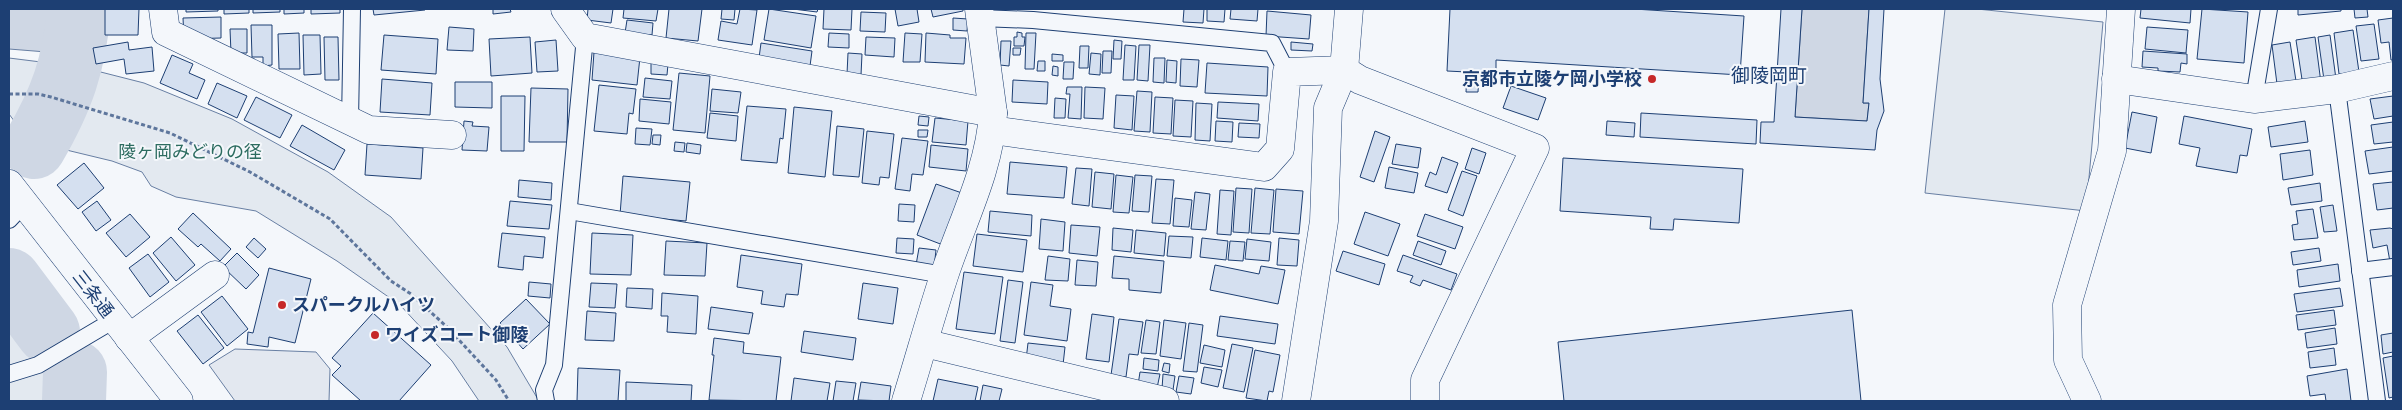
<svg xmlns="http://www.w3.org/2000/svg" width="2402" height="410" font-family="'Public Sans','Noto Sans JP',sans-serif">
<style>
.green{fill:#e3e9f0;stroke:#687fa3}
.parking{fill:#e3e8f0;stroke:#687fa3}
.water{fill:#cfd7e4;stroke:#687fa3}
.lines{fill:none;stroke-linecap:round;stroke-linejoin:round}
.river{stroke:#cfd7e4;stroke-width:64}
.building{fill:#d5e0f0;stroke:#1d3f73}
.lane-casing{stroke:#1d3f73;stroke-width:18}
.street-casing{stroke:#1d3f73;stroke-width:29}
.secondary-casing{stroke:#1d3f73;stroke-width:29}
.path{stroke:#5e769c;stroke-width:3;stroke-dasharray:4 2.5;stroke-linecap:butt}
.lane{stroke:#f4f7fb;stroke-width:16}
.street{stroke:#f4f7fb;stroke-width:28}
.secondary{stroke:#f4f7fb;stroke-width:28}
.poi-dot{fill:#c62828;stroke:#f4f7fb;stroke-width:2}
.labels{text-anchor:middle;stroke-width:4;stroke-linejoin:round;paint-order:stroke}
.poi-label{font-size:18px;font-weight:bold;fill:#1d3f73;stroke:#f4f7fb;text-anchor:start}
.park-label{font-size:18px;fill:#2c6c60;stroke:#f4f7fb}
.street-label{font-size:18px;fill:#1d3f73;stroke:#f4f7fb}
.neighbourhood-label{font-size:19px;fill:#1d3f73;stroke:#f4f7fb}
</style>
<rect width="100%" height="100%" fill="#f4f7fb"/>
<g class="green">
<path d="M1945,9H1977L2103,22L2086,211L1925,193Z"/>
<path d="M9,58L81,67L144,83L232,119L328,172L391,217L507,347L539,401H479L452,361L400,305L337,261L256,211L176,197L151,186L142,172L112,161L29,141L9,114Z"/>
<path d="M9,299L67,375L60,401H9Z"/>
</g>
<path class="parking" d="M235,349L316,352L330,369L329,401H235L209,365Z"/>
<g class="water">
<path d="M9,9H60L59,53L9,49Z"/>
<path d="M1802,9H1869L1863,103H1869L1867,121L1795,117Z"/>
</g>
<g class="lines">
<g class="river">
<path d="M34,147C62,99 74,65 79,9"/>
<path d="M9,280L48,332"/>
<path d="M74,401L75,372"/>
</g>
</g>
<g class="building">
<path d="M105,9H139L138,35H105Z"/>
<path d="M186,9H218V11L186,12Z"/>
<path d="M224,9H249V13L224,14Z"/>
<path d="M253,9H280V12L253,13Z"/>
<path d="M284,9H304V13L284,14Z"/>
<path d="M311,9H340V13L311,14Z"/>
<path d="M373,9H425V10L374,15Z"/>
<path d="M493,9H510L511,12L493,14Z"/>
<path d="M588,9H613L611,23L587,20Z"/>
<path d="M624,9H658L656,21L623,18Z"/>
<path d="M669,9H702L698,41L666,38Z"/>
<path d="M722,9H735L734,20L721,19Z"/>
<path d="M740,9L757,10L752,45L718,40L721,21L737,24Z"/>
<path d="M769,9L816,16L811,48L764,40Z"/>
<path d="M793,9H818L817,12Z"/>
<path d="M824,9H852L851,30L823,29Z"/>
<path d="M895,9H917L919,22L898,26Z"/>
<path d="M931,9H963V11L933,17Z"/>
<path d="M1184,9H1204L1203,23L1183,22Z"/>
<path d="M1207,9H1225L1224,22L1207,21Z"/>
<path d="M1231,9H1258L1257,21L1230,19Z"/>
<path d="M1450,9H1634L1744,16L1740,75L1496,60V74L1479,73L1478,92H1466L1467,72L1447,71Z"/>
<path d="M1781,9H1802L1795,117L1867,121L1869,103H1863L1869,9H1884L1880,79L1884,111L1877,130L1875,150L1760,143L1761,122H1774Z"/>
<path d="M2141,9H2191L2190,23L2140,18Z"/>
<path d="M2202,9L2248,12L2244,63L2197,59Z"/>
<path d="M2298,9H2341V11L2298,15Z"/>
<path d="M2354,9H2367L2368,17L2355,18Z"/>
<path d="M1267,11L1311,15L1309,39L1266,36Z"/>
<path d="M861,12L886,13L885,32L860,31Z"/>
<path d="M221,17V38L184,39L183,18Z"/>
<path d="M953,18L968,19L967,31L953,30Z"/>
<path d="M2393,18V60H2391L2389,42L2381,43L2378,20Z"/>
<path d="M627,20L653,23L652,35L625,33Z"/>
<path d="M2374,24L2379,59L2361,61L2356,26Z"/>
<path d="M251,25H272V65L263,66V57H252Z"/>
<path d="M449,27L474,29L473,51L447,50Z"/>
<path d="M2147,27L2188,30L2186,53L2145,49Z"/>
<path d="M230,29H247V53H231Z"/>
<path d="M2353,30L2359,72L2339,74L2334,33Z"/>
<path d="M1017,32L1022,33V37H1025L1024,46H1014V37H1017Z"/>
<path d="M299,33L300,69H279L278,34Z"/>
<path d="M829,33L849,34V48L828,47Z"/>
<path d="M905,33L922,34L920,62H903Z"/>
<path d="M926,33L950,35V38H966L964,64L925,62Z"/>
<path d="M1026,33H1036L1034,69H1025Z"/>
<path d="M303,35H320L321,74L304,75Z"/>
<path d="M384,35L438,39L436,74L381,70Z"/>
<path d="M2330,35L2336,79L2324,80L2318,37Z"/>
<path d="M324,37H338L339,80H325Z"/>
<path d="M530,37L532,73L491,76L489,39Z"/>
<path d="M866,37L895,38L894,57L865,55Z"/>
<path d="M2315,37L2321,83L2303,86L2296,40Z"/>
<path d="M556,40L558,71L537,72L535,42Z"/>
<path d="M1114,40L1122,41L1121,59H1113Z"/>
<path d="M1001,41H1011L1009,66L1000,65Z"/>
<path d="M128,42L129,50L152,47L154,71L126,74L124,59L96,64L93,48Z"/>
<path d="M1291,42L1313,44L1312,51L1291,50Z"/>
<path d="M2290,42L2296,81L2277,84L2272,45Z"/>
<path d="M761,43L812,51L810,66L759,58Z"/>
<path d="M1125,45L1136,46L1134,80H1123Z"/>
<path d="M1139,45H1150L1148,81L1137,80Z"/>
<path d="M1080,46H1089L1088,68H1079Z"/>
<path d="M1013,48H1021L1020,55H1013Z"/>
<path d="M1103,51H1112L1111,73H1102Z"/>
<path d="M2143,51L2187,54V64L2181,63L2180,72L2158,71V68L2142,67Z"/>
<path d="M594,52L640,57L637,85L592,80Z"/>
<path d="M848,53L862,54L861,75L847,74Z"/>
<path d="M1091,53L1101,54L1100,75L1089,74Z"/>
<path d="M1052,54L1063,55V61H1052Z"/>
<path d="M172,55L193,64L189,73L205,80L197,99L160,83Z"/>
<path d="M1154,58H1165L1164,83L1153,82Z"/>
<path d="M1181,59L1199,60L1197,87L1180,86Z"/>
<path d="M1167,60L1177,61L1176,83L1166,82Z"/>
<path d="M1038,61H1045V71H1037Z"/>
<path d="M651,62L668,64L667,75L651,74Z"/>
<path d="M1064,62H1074L1073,79H1063Z"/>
<path d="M1207,63L1268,67L1267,96L1205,93Z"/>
<path d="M1053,66L1058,67V76L1052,75Z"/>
<path d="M679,73L710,76L705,133L673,130Z"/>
<path d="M645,78L672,81L670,99L643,97Z"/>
<path d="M382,79L432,83L430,115L380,112Z"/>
<path d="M1013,80L1048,82L1047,104L1012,102Z"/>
<path d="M455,82H492V108L455,107Z"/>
<path d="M217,83L247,96L237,118L208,104Z"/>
<path d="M599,85L636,89L633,114L629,113L627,134L594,131Z"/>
<path d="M1511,86L1546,98L1538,120L1503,108Z"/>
<path d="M1067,87H1082L1081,119L1068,118L1070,94H1066Z"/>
<path d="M1085,87L1105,88L1103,119L1084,118Z"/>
<path d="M531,88L568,89L567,142H529Z"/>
<path d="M712,89L741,92L738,113L710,111Z"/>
<path d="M1137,91L1152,92L1150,132L1134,131Z"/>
<path d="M1116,95L1134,96L1132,130L1114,128Z"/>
<path d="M501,96H525L524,151H501Z"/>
<path d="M2393,96V116L2374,119L2370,99Z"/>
<path d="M256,97L292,115L280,138L244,120Z"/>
<path d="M1155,97L1173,98L1171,134L1153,133Z"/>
<path d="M1055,98L1066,99L1065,118H1054Z"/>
<path d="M640,99L671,102L669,124L639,121Z"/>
<path d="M1175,100L1193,101L1191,137L1173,136Z"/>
<path d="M1218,102L1259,104L1258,121L1217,118Z"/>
<path d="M1196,103L1212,104L1210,141L1195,140Z"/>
<path d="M747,106L786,109L783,139L780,138L777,163L741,160Z"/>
<path d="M794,107L832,111L825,177L788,173Z"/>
<path d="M2132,112L2157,117L2151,153L2125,148Z"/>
<path d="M710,113L738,116L736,141L707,138Z"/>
<path d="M1641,113L1757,120L1756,144L1640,137Z"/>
<path d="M919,116L929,117L928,126L918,125Z"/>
<path d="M2184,116L2252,129L2247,156L2240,155L2237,173L2196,166L2200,148L2179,144Z"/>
<path d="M935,118L968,121L966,145L932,142Z"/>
<path d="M464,121L473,122L472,126L489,127L487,151L462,150Z"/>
<path d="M1216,121L1233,122L1232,142L1215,141Z"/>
<path d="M1607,121L1635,123L1634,137L1606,135Z"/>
<path d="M2305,121L2308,142L2271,147L2268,127Z"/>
<path d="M2393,122V142L2374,144L2371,125Z"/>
<path d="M1239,123L1260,124L1259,138L1238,137Z"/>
<path d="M302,125L345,150L334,170L290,146Z"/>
<path d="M837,126L864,129L859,177L833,175Z"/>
<path d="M636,128L652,129L650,145L635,144Z"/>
<path d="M918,130H928L927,137H918Z"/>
<path d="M867,131L894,134L889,178L880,177L879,185L862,183Z"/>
<path d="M1375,131L1390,137L1374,182L1360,177Z"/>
<path d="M653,135H661L660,145L652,144Z"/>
<path d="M902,138L928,141L923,175L912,174L910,191L895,189Z"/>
<path d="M675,142L685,143L684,152L674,151Z"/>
<path d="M687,143L701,145L700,154L686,152Z"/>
<path d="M367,144L423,148L421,179L365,175Z"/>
<path d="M1396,144L1421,148L1418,168L1392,164Z"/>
<path d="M931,145L968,149L966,171L929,167Z"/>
<path d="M2393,147V171L2369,174L2365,151Z"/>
<path d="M1472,148L1486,153L1479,174L1465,169Z"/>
<path d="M2310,150L2313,175L2283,180L2280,154Z"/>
<path d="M1442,157L1458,163L1447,193L1425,186L1430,172L1436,175Z"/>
<path d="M1563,158L1743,169L1739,223L1674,219L1673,230L1650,229L1651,217L1560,211Z"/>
<path d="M1010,162L1067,167L1064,198L1007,194Z"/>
<path d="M84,163L104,188L78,209L57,185Z"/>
<path d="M1389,167L1418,173L1414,193L1385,188Z"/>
<path d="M1076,168L1092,169L1089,206L1072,204Z"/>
<path d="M1462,171L1477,176L1463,216L1448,210Z"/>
<path d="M1095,172L1114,174L1111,209L1092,207Z"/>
<path d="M1116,175L1133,177L1129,213L1113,212Z"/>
<path d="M1135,175L1152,176L1149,212L1132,211Z"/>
<path d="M623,176L690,182L686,221L620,215Z"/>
<path d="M1156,179L1174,180L1170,224L1152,223Z"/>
<path d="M519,180L552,183L551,200L518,197Z"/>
<path d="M2393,182V208L2377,210L2373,184Z"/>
<path d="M2320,183L2322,201L2291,205L2288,188Z"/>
<path d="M936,184L962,193L943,245L917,235Z"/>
<path d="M1236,188L1252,189L1249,233L1233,232Z"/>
<path d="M1255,188L1274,190L1270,234L1251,233Z"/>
<path d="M1276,189L1303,191L1299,234L1273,232Z"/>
<path d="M1220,190L1234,191L1231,235L1217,234Z"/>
<path d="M1195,192L1210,194L1206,230L1191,229Z"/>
<path d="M1175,198L1192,200L1189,227L1173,226Z"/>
<path d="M97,201L111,220L96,231L82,212Z"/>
<path d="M510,201L552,205L549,229L507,226Z"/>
<path d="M899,204L915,205L914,222L898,221Z"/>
<path d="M2333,205L2337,231L2324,232L2320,207Z"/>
<path d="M2313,209L2318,238L2294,240L2292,225L2298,224L2296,211Z"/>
<path d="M990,211L1032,215L1031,236L988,232Z"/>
<path d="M1365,212L1400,224L1388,256L1354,244Z"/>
<path d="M193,213L231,249L220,261L201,244L198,247L178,229Z"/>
<path d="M130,214L150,237L126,257L106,233Z"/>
<path d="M1425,214L1463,227L1455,249L1417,236Z"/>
<path d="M1041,219L1065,222L1063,251L1039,249Z"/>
<path d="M1071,225L1100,227L1097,256L1069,253Z"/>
<path d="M1113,228L1133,230L1131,252L1112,250Z"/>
<path d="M2390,228L2393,229V261L2390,262L2387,245L2373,248L2370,230Z"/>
<path d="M1136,230L1166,233L1164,256L1134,253Z"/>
<path d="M502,233L545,237L543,258L524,256L523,270L498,267Z"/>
<path d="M592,233L633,235L631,275L590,274Z"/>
<path d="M977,234L1027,240L1023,272L973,266Z"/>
<path d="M1169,236L1193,237L1191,258L1167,256Z"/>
<path d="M171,237L195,265L176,281L153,253Z"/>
<path d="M254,238L266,249L258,258L246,247Z"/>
<path d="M897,238L914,239L913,254L896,253Z"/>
<path d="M1202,238L1228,241L1226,260L1200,257Z"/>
<path d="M1279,238L1299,240L1297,266L1277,265Z"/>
<path d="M1247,239L1271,242L1269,261L1245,259Z"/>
<path d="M666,241L707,243L705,276L664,275Z"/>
<path d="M1230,241L1245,242L1243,261L1228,260Z"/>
<path d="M1418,241L1446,251L1441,265L1413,255Z"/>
<path d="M919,248L936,250L934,268L916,265Z"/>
<path d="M2319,248L2321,261L2293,265L2291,252Z"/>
<path d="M1343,251L1385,264L1379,285L1336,271Z"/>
<path d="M237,253L259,275L246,289L223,267Z"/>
<path d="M148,254L169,282L150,297L129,268Z"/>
<path d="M741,255L802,264L798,295L786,294L784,307L761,304L763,291L737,287Z"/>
<path d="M1403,255L1457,274L1451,290L1423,280L1420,286L1410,282L1413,276L1397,271Z"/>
<path d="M1048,256L1070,259L1068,281L1045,280Z"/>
<path d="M1114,256L1164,261L1161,293L1129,290V279L1112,278Z"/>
<path d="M1077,260L1098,262L1096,286L1075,285Z"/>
<path d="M2338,264L2340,281L2299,287L2297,270Z"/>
<path d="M1215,265L1259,274L1261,266L1285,270L1278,304L1210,290Z"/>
<path d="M269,268L311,279L295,343L269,337L268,347L247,344L248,332L253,333Z"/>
<path d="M964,272L1003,277L995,334L956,329Z"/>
<path d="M1008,280L1023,282L1015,343L1000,341Z"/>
<path d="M529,282L551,284L550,298L528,296Z"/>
<path d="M1031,282L1053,285L1050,306L1071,309L1067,341L1024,335Z"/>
<path d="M591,283L617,284L615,308L589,307Z"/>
<path d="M863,283L898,288L893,324L858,319Z"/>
<path d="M627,288L653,289L652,309L626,307Z"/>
<path d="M2340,288L2343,306L2297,312L2294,294Z"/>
<path d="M662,293L698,296L696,334L667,332L668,316H661Z"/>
<path d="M222,296L248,329L227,346L201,312Z"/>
<path d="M526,299L550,324L523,349L500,323Z"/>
<path d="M711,307L753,313L749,334L708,329Z"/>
<path d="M1852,310L1861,401H1564L1558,342Z"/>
<path d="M2334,310L2336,325L2298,330L2296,315Z"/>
<path d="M587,311L616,313L614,341L585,340Z"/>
<path d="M373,313L431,365L399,401H361L332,375L341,366L332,358Z"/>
<path d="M1092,314L1114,317L1109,362L1086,359Z"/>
<path d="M198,315L224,348L203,364L177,331Z"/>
<path d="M1220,316L1278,324L1275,344L1217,336Z"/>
<path d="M1119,319L1143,322L1138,355L1129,354L1126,377L1111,375Z"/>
<path d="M1146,320L1160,322L1156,354L1141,353Z"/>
<path d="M1164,320L1186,323L1181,359L1160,356Z"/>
<path d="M1189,323L1203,325L1197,372L1183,371Z"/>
<path d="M2335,328L2337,344L2307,348L2305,333Z"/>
<path d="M804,331L856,338L853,360L801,352Z"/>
<path d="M2393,333V352L2383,354L2381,335Z"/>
<path d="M714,338L744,342L743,353L781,357L776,401L709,400L714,355H712Z"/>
<path d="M1028,343L1065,347L1063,365L1026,360Z"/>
<path d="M1232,344L1253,348L1244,392L1223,388Z"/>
<path d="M1204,345L1225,350L1222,367L1200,363Z"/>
<path d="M2334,348L2336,365L2310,368L2308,352Z"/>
<path d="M1255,350L1280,355L1273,392L1269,391L1267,401L1246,398Z"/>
<path d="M2393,356V397L2389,398L2383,358Z"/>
<path d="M1144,358L1159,360L1158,371L1143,369Z"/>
<path d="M1164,363L1170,364L1169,373L1162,371Z"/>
<path d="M1204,367L1222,370L1218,387L1201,383Z"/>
<path d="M578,368L620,370L618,401H577Z"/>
<path d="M2347,369L2351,401H2326L2325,394L2310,396L2307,376Z"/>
<path d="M1140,372L1160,374L1157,388L1138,385Z"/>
<path d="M1163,374L1175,376L1173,390L1162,389Z"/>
<path d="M1179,376L1194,378L1191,394L1176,392Z"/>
<path d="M794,378L830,383L827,401H791Z"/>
<path d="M938,379L978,387L975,401H933Z"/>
<path d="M836,381L856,383L853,401H833Z"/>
<path d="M626,382L692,385L691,401H626Z"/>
<path d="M861,382L891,386L889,401L858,400Z"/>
<path d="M983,385L1002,389L999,401H980Z"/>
</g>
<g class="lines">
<g class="lane-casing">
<g id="lane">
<path d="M980,18L1033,20L1272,43L1287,72"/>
<path d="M2337,89L2377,401"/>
<path d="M2254,99L2269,9"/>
<path d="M350,121L352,9"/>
<path d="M569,211L944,275"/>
<path d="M9,220L24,204"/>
<path d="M2360,271L2393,267"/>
<path d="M9,374L38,365L114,320"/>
<path d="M546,401L544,390L554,365L585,37"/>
</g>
</g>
<g class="street-casing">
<g id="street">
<path d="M163,9L166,32L369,130L452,135"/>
<path d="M565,9L585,37L993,113"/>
<path d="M2116,79L2254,99L2337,89L2393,76"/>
<path d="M992,130L1264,167L1280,149L1287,72L1344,70L1360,80L1535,148L1425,380V401"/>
<path d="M129,338L215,275"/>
<path d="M924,343L1165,401"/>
<path d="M906,401C919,359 931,315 945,273C962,222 990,168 993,113L979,9"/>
<path d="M1296,401L1324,221L1328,108L1344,70L1349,9"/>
<path d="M2087,401L2068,360L2067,305L2112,151L2121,9"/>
</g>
</g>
<g class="secondary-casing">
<path id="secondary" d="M9,184L179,401"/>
</g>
<path class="path" d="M9,94H38L51,97L170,133L250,172L330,219L391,281L411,294L447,327L496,380L509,401"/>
<use href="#lane" class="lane"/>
<use href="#street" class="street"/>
<use href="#secondary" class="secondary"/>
</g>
<g class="poi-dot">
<circle cx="1652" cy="79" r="5"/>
<circle cx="282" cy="305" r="5"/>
<circle cx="375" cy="335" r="5"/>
</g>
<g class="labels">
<g class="poi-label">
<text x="1642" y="85" text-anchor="end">京都市立陵ケ岡小学校</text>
<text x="292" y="311">スパークルハイツ</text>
<text x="385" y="341">ワイズコート御陵</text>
</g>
<g class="park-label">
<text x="190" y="158">陵ヶ岡みどりの径</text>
</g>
<g class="street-label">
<text transform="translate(93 294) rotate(52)" y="6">三条通</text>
</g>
<g class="neighbourhood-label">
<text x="1769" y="82">御陵岡町</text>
</g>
</g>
<rect width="2402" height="410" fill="none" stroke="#1d3f73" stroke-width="20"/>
</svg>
